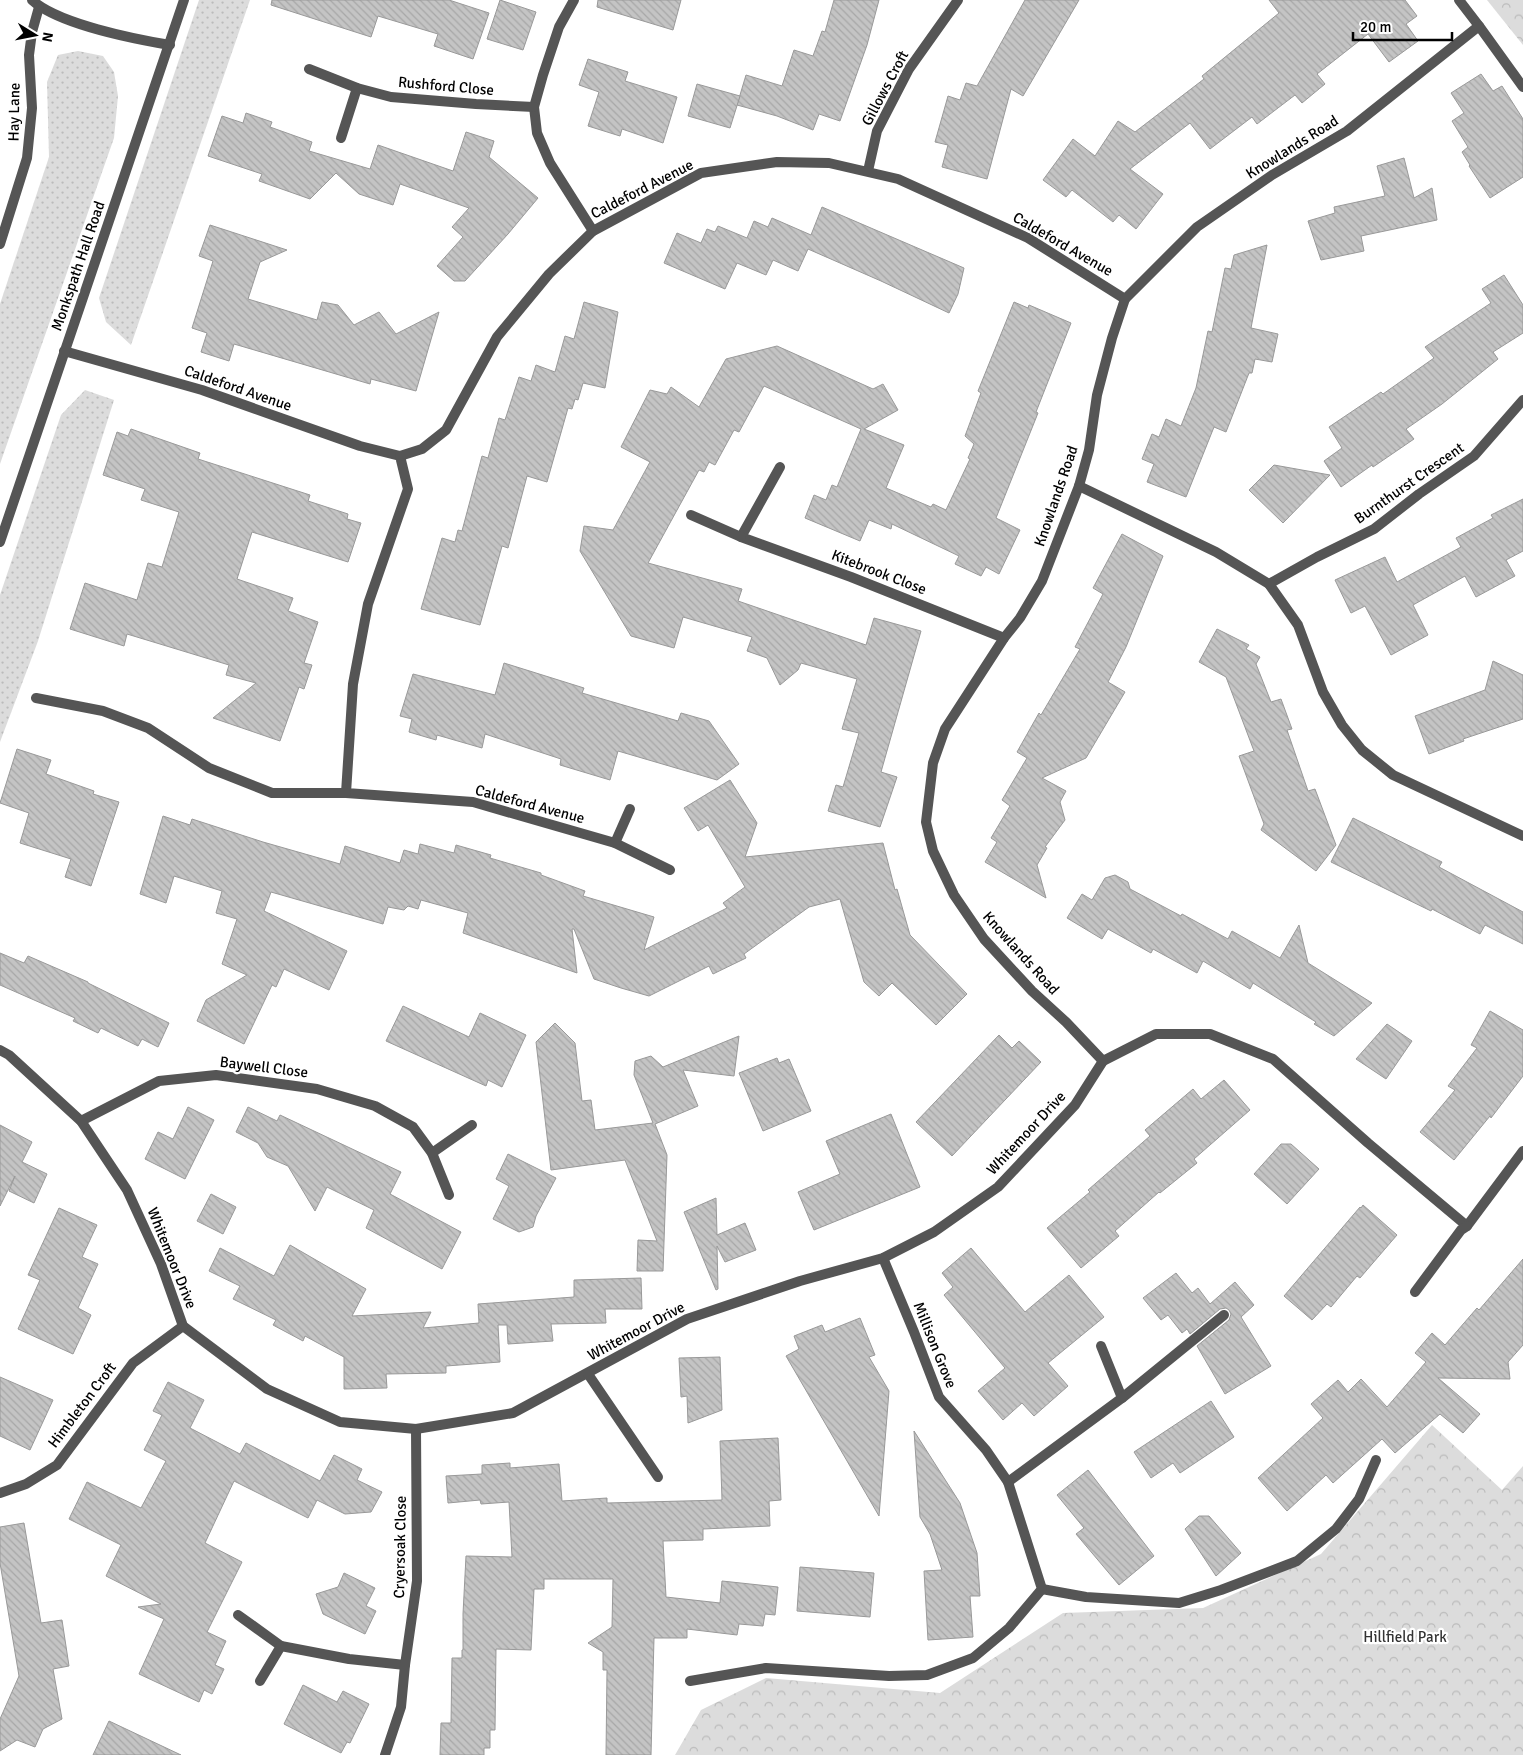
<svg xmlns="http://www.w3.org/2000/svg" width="1523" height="1755" font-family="Signika,sans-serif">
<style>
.grass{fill:url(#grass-dots)}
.park{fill:url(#park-crowns)}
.building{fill:url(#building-back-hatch);stroke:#999}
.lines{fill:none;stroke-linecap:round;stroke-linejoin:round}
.minor{stroke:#555;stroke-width:10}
.tertiary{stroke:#555;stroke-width:10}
.labels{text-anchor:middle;stroke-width:4.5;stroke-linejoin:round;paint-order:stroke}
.street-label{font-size:15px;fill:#000;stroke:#fff}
.park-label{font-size:15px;fill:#333;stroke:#fff}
</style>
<defs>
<pattern id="grass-dots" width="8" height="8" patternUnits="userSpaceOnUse" patternTransform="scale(1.25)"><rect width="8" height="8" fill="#dcdcdc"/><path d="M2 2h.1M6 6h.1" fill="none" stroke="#bbb" stroke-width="1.8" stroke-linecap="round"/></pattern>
<pattern id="park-crowns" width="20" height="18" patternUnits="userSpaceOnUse" patternTransform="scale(1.25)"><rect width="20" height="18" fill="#dcdcdc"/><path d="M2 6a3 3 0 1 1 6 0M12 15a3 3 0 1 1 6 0" fill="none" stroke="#bbb"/></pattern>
<pattern id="building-back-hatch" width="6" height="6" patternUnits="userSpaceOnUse" patternTransform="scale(1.25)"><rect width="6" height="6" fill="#c4c4c4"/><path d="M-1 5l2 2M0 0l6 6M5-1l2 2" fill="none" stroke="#a7a7a7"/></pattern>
</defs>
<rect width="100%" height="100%" fill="#fff"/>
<g class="grass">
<path d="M199,0H250L131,345L106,322L99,298Z"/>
<path d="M78,51L103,56L114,72L118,96L114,138L0,464V304L49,157L47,82L58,55Z"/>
<path d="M85,390L114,400L38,641L0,742V595L61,415Z"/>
</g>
<g class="park">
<path d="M1487,0H1523V45Z"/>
<path d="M1432,1425L1502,1490L1523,1466V1755H675L701,1710L766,1678L940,1693L1063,1613L1203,1608L1321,1554Z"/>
</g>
<g class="building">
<path d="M272,0H449L489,13L473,59L434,46L438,34L378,16L371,37L271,5Z"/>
<path d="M500,0L536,12L523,50L487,39Z"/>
<path d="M598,0H681L673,30L597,7Z"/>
<path d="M834,0H879L867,45L840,121L819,114L813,130L777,116L737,105L746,75L782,86L794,50L813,56L822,31L825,32Z"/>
<path d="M1025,0H1079L1023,96L1011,89L987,179L942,167L948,145L935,142L948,96L960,100L966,83L977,86Z"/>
<path d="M1269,0H1405L1417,16L1406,24L1418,41L1389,62L1368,34L1317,74L1325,84L1302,103L1295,95L1257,124L1252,117L1210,149L1190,123L1130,169L1163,194L1136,229L1119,215L1113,222L1072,190L1066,197L1043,180L1073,139L1095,156L1118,121L1135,132L1204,79L1202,76L1279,13Z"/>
<path d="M588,59L628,72L625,81L677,97L663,143L622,129L620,136L588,126L599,92L579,85Z"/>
<path d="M1481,74L1493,91L1502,86L1523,119V177L1490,198L1469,166L1470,165L1462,152L1468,147L1452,121L1464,113L1451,93Z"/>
<path d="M697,84L740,96L730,128L688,116Z"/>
<path d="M246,113L272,122L270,127L312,142L309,151L370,169L378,145L453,171L466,132L494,141L489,157L538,198L508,234L465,281H454L437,266L463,237L452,227L469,208L400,184L393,205L359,194L336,173L310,199L259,181L262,174L208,156L222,116L243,123Z"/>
<path d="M1404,158L1414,198L1432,188L1437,220L1361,236L1364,251L1321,260L1308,221L1335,213L1334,207L1385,196L1377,166Z"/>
<path d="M822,207L964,268L958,294L949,313L881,281L808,249L798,271L773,260L766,275L737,263L725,289L664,263L677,233L701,243L707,229L715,232L718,226L747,238L754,221L768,227L772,218L811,235Z"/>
<path d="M210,225L287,250L260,262L248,299L317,320L322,302L338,305L354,325L379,312L396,334L439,312L416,391L371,379L370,384L234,344L229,361L201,352L207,333L192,328L213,261L199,256Z"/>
<path d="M1267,245L1251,328L1278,334L1272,362L1255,359L1252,373H1249L1226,432L1214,427L1186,497L1147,482L1154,464L1142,459L1152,434L1159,437L1166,419L1181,426L1196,388L1208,331L1212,332L1225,268L1231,269L1234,255Z"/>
<path d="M1504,275L1523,305V333L1493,352L1498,359L1442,404L1406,429L1414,439L1373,467L1372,465L1341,487L1324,461L1342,448L1329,427L1381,392L1383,394L1434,358L1425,347L1491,303L1482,289Z"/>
<path d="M584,302L618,312L605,388L583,383L578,400L575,399L572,409L568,408L547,482L527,476L508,548L502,546L480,625L421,609L442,538L455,542L458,530L462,531L482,456L488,458L499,418L505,420L519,377L531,381L536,365L555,372L565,336L574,339Z"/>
<path d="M1014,302L1028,308L1029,305L1071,323L1036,412L1038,413L996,518L1020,530L999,574L986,567L981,576L955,564L959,556L892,524L891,529L869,520L860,541L805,518L814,495L826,500L832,485L837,487L861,429L764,386L739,432L734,430L715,465L709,462L704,472L699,470L648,563L742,589L738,601L866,645L874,618L921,631L881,772L897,777L880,827L828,811L836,785L843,787L859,733L842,729L857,679L801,663L798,670L780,685L767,658L747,651L752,637L683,617L674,648L631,636L580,551L584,526L613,530L650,462L621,447L650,390L667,394L671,387L699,407L726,359L777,346L873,389L883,384L898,410L864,429L904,445L886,488L931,507L933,504L946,510L970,459L968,458L974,444L965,436L981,393L978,391Z"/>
<path d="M131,429L200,453L198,459L310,495L308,501L348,514L347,519L361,523L348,562L252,532L237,579L293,598L288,611L318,622L304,663L312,665L304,689L299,687L280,741L213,718L256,683L226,675L229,665L127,634L124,646L70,629L85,583L137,600L148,563L162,567L179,512L141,500L145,489L103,475L117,432L128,436Z"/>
<path d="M1274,465L1330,475L1283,523L1249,490Z"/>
<path d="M1523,499V551L1506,560L1515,576L1476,597L1465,576L1413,605L1428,635L1391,655L1365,606L1351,613L1335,580L1385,557L1397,582L1461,547L1456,538L1493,518L1491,515Z"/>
<path d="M1122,534L1163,556L1126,647L1108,682L1125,692L1086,758L1042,778L1066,791L1060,802L1065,820L1045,847L1047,848L1037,865L1046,898L985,862L997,842L991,838L1010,806L1002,800L1027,758L1017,752L1039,713L1041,715L1080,649L1075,647L1103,594L1093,588Z"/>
<path d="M1217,629L1249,645L1246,649L1260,657L1256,664L1271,702L1281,699L1292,729L1287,730L1308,791L1315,789L1336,845L1316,871L1261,830L1264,824L1239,756L1254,751L1226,677L1199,662Z"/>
<path d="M1493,661L1523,675V719L1463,739L1464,741L1429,754L1415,716L1485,690Z"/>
<path d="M504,663L584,688L582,693L678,721L681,713L709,721L739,764L717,780L618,751L610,780L560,765L561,759L485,734L482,748L437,735L436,740L409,732L412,719L400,716L413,674L495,695Z"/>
<path d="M17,749L51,760L46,774L94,791L93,794L119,802L91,886L65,877L71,859L20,843L29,813L0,803Z"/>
<path d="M730,780L757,823L745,857L883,843L895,890L897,889L910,935L967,994L936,1025L892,983L879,996L864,982L840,899L809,907L744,954L746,958L713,974L709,966L649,996L621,988L594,979L574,929H572L577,973L463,933L468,913L421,900L418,909L408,906L404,910L388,907L383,924L271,892L264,911L347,951L329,990L284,969L276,987L272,985L244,1044L197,1021L206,1000L247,975L222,964L237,919L216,913L222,891L174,876L166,903L140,894L163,816L190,825L192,819L263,842L340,864L345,846L400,863L404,850L418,854L420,844L454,853L456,845L491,855L490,858L541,873V875L585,891L583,896L654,917L644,950L727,908L723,903L745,887L708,825L698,831L684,808Z"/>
<path d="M1353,818L1442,862L1439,867L1523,912V944L1485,925L1480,934L1432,909L1431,911L1331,862Z"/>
<path d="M1115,875L1128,882L1130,889L1181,916L1182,914L1228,939L1232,931L1280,958L1299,925L1308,963L1372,1003L1334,1036L1314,1024L1316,1022L1253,983L1250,989L1203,961L1197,973L1153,949L1151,953L1108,929L1102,939L1067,918L1082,894L1092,900L1105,878Z"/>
<path d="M0,953L24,963L28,956L88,982V983L169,1023L158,1047L142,1039L138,1046L101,1028L98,1033L73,1021L75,1018L0,985Z"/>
<path d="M403,1006L469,1037L480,1013L526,1035L502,1087L488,1080L486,1086L386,1041Z"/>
<path d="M1490,1011L1523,1030V1076L1491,1118L1490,1116L1454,1160L1420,1132L1455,1090L1448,1086L1477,1048L1471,1045Z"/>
<path d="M555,1023L575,1043L582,1101L591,1100L595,1130L653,1123L634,1075L635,1061L651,1056L663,1067L739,1036L734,1076L683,1070L698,1106L655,1124L667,1155L663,1271H637L638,1240L657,1241L625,1160L551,1170L536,1042Z"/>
<path d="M1387,1024L1412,1041L1386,1079L1356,1059Z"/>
<path d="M999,1035L1012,1048L1019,1041L1041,1062L952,1156L916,1122Z"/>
<path d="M777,1058L779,1063L789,1059L811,1111L763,1131L739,1073Z"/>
<path d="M1224,1080L1250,1110L1194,1159L1197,1163L1160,1193L1159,1192L1115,1231L1119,1236L1081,1268L1047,1228L1090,1192L1088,1190L1150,1136L1145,1130L1193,1089L1201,1099Z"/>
<path d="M188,1107L214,1120L185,1179L145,1159L158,1132L173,1139Z"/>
<path d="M248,1107L277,1121L280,1115L401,1172L390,1194L461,1232L442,1269L366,1228L374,1210L327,1187L315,1211L288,1166L267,1157L258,1143L236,1132Z"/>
<path d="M891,1114L920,1187L814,1230L798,1192L840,1174L826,1141Z"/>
<path d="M0,1125L32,1142L22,1162L47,1174L34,1203L9,1191L15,1176L0,1206Z"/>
<path d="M1281,1144H1291L1319,1169L1287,1204L1254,1174Z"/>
<path d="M508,1154L556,1178L536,1216L533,1227L519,1232L493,1219L509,1186L496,1179Z"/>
<path d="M211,1194L236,1207L223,1234L197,1221Z"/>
<path d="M716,1198L717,1235L745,1223L756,1250L725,1262L717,1246L718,1289L716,1290L684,1212Z"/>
<path d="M1363,1205L1397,1235L1360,1278L1357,1276L1331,1307L1327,1304L1312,1320L1284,1296L1360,1207L1361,1208Z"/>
<path d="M59,1208L97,1225L82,1257L98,1264L78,1308L91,1315L73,1354L18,1329L40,1280L28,1275Z"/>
<path d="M290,1245L366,1289L352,1316L431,1312L423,1328L479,1323L478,1304L574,1297V1280L641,1278L642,1309H605L606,1323L551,1324L553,1341L508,1344L507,1325H498L500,1362L446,1366V1373L386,1374L387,1388L344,1389V1357L305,1336L303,1341L273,1325L276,1320L233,1299L240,1286L209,1271L220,1248L274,1276Z"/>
<path d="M971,1248L1025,1312L1069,1275L1104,1317L1048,1363L1068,1386L1034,1416L1022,1403L1003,1420L978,1391L1005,1368L944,1295L953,1287L942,1273Z"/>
<path d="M1523,1259V1345L1508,1362L1510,1379L1438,1378L1480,1414L1463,1433L1440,1414L1395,1453L1382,1439L1333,1483L1326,1475L1287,1511L1258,1478L1323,1418L1311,1404L1338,1380L1348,1392L1361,1379L1387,1407L1426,1362L1415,1353L1432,1333L1445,1345L1477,1308L1479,1310Z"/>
<path d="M1176,1273L1192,1293L1198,1288L1210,1304L1235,1282L1254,1305L1241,1317L1271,1366L1225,1394L1197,1346L1229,1320L1231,1314L1229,1310L1226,1308L1220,1309L1190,1334L1187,1329L1182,1333L1168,1315L1161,1320L1143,1298Z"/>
<path d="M860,1318L875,1355L869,1357L889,1391L879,1516L786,1356L799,1349L794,1336L822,1325L825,1332Z"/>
<path d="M720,1357L722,1410L688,1423L687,1396L681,1397L679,1358Z"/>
<path d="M0,1377L53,1400L30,1450L0,1436Z"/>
<path d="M168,1382L204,1400L190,1428L240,1454L246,1443L320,1481L334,1455L362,1469L357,1480L382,1492L371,1512L345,1514L317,1500L308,1518L234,1481L205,1543L242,1562L207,1632L226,1641L215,1665L224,1669L212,1694L204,1690L199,1702L139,1674L164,1619L138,1607L161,1604L106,1576L121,1545L69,1519L87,1482L141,1508L166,1461L144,1450L162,1415L153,1411Z"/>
<path d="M1211,1401L1234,1437L1180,1473L1173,1463L1151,1478L1134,1452Z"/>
<path d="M914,1431L960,1503L977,1553L980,1596H970L973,1637L928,1640L924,1571L942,1570L930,1534L920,1517Z"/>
<path d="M778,1438L781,1500L769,1501L770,1526L703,1529V1540L663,1541L666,1597L720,1603L722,1581L778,1587L775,1615L765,1614L763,1626L739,1624L737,1635L687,1629V1638H654L651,1755H606L607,1670H603V1652L588,1643L612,1627L613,1579H544V1589H534L531,1650L496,1649L495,1730H490V1748H484V1755H440L441,1723H451L452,1658H462V1650H463V1614L466,1556L512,1557L509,1502L481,1504L480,1500L448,1503L446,1476L482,1474V1465L510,1463V1468L559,1464L562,1501L607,1498V1503L722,1500L720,1441Z"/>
<path d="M1088,1470L1154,1556L1119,1585L1076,1534L1084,1528L1057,1495Z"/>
<path d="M1199,1516H1209L1241,1553L1216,1576L1185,1529Z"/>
<path d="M24,1523L41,1623L62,1620L69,1666L53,1669L62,1719L43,1729L35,1747L17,1740L0,1751V1719L19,1676L0,1563V1527Z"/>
<path d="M800,1567L874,1573L870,1617L797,1611Z"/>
<path d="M344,1573L375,1588L366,1606L376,1611L365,1634L323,1614L316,1594L338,1587Z"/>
<path d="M303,1685L337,1702L343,1691L369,1704L350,1743L347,1742L341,1753L284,1724Z"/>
<path d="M109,1721L181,1755H93Z"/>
</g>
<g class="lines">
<g class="minor">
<path d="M32,0C58,24 135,39 170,45"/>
<path d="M574,0L559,27L543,75L534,107L537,133L550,163L593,231"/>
<path d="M1459,0L1479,26"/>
<path d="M309,69L357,88L391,97L476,104L534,107"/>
<path d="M341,138L357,88"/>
<path d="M868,171L877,131L909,69L958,0"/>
<path d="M0,244L27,158L32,108L29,55L32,32L39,7"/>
<path d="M64,351L202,390L360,446L400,456L408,489L368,604L353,684L346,793L473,802L615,843L670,870"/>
<path d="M400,456L422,449L446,430L497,337L549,274L593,231L701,173L777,162L829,163L898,179L1028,238L1125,299"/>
<path d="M780,467L741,537L851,577L1004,638"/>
<path d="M1079,486L1216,552L1269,584L1298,625L1323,692L1342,725L1362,750L1393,775L1523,836"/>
<path d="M691,515L741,537"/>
<path d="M1269,584L1317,557L1374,529L1419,494L1474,456L1523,400"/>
<path d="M36,698L103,711L148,728L209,768L272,793H346"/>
<path d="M615,843L630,809"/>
<path d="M0,1050L9,1055L81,1121L127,1190L161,1264L183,1326L267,1389L340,1422L416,1429L513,1413L687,1319L800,1281L883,1258L934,1232L998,1187L1075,1105L1103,1061L1156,1034H1210L1273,1059L1368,1143L1467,1226L1523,1151"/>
<path d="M1103,1061L1066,1022L1032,991L984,939L954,895L933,851L926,822L933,763L945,729L1004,638L1020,618L1042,581L1079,486L1089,450L1097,395L1112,338L1125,299L1197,227L1272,175L1347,131L1479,26L1523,87"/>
<path d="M81,1121L159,1081L216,1075L317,1089L375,1106L413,1127L432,1153L449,1195"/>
<path d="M432,1153L472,1125"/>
<path d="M1415,1292L1461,1230L1467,1226"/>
<path d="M1101,1346L1122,1398"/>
<path d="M588,1374L658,1477"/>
<path d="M1008,1482L1122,1398L1224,1315"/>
<path d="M0,1493L26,1484L57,1465L133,1363L183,1326"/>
<path d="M1042,1589L1086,1597L1179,1603L1221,1590L1297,1561L1336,1529L1359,1499L1376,1460"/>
<path d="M238,1615L281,1646"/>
<path d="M260,1681L281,1646L349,1659L405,1665"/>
<path d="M690,1681L766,1668L889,1676L927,1675L973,1658L1009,1628L1042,1589L1008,1482L986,1450L939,1397L914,1332L883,1258"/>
<path d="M385,1755L401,1707L405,1665L417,1581L416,1429"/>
</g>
<path class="tertiary" d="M0,542L184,0"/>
</g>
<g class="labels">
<g class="street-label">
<text transform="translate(446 86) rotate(5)" y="5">Rushford Close</text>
<text transform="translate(885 88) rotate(-62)" y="5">Gillows Croft</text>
<text transform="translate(14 112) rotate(-89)" y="5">Hay Lane</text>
<text transform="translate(1292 147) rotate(-32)" y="5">Knowlands Road</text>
<text transform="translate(642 189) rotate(-27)" y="5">Caldeford Avenue</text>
<text transform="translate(1063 244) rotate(30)" y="5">Caldeford Avenue</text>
<text transform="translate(78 266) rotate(-71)" y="5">Monkspath Hall Road</text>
<text transform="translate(238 388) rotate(19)" y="5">Caldeford Avenue</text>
<text transform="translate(1409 483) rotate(-35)" y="5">Burnthurst Crescent</text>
<text transform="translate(1056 496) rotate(-71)" y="5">Knowlands Road</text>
<text transform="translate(879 572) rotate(21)" y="5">Kitebrook Close</text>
<text transform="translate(530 804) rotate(15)" y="5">Caldeford Avenue</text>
<text transform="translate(1021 953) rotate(48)" y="5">Knowlands Road</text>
<text transform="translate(264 1067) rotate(7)" y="5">Baywell Close</text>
<text transform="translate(1026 1133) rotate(-47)" y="5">Whitemoor Drive</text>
<text transform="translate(172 1258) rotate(68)" y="5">Whitemoor Drive</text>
<text transform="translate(636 1331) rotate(-28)" y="5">Whitemoor Drive</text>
<text transform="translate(935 1345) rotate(68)" y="5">Millison Grove</text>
<text transform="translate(82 1405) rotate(-53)" y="5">Himbleton Croft</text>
<text transform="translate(400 1547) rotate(-89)" y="5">Cryersoak Close</text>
</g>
<g class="park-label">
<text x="1405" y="1642">Hillfield Park</text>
</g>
</g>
<g transform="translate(35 35) rotate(100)" stroke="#ffffff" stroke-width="4" paint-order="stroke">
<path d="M0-4L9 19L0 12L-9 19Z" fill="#000000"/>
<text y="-8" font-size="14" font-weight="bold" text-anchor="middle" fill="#000000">N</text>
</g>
<path d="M1353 32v8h99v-8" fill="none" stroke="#000000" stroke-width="2.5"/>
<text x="1360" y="32" font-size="15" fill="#000000" stroke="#ffffff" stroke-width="4" paint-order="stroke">20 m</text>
</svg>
